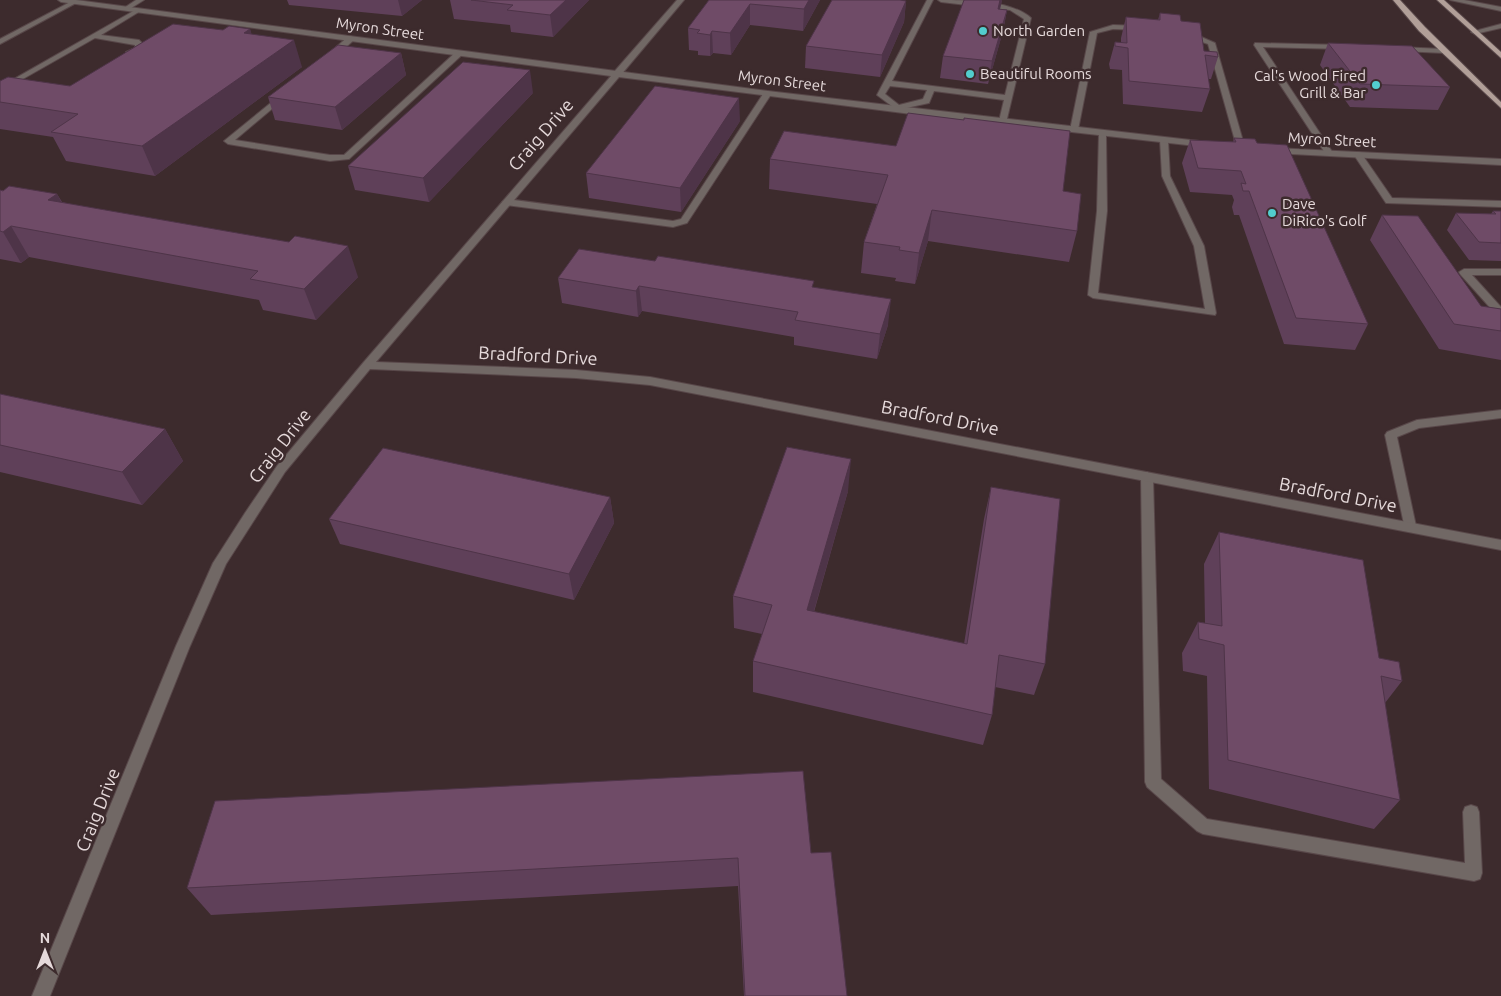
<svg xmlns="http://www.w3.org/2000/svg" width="1501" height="996" font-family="Ubuntu,sans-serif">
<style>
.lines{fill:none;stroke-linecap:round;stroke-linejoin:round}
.service-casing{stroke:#584749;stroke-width:2}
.minor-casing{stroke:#584749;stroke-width:2}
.primary-casing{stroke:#584749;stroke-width:2}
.service{fill:#716865;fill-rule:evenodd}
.minor{fill:#716865;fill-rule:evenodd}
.primary{fill:#b19f98;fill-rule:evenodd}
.wall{fill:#5f4059}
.shaded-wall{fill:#4e3448}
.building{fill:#6f4b67;stroke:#4e3448}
.poi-dot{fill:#52cdce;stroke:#3d2b2d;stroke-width:2}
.labels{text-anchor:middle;stroke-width:5;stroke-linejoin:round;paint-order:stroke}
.far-street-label{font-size:15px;fill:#e5d9da;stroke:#3d2b2d}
.far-poi-label{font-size:15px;fill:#e5d9da;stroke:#3d2b2d;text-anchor:start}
.street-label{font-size:18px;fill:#e5d9da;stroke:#3d2b2d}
</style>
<rect width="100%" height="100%" fill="#3d2b2d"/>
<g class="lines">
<g class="service-casing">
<g id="service">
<path d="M74,0L77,2L76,3L0,44V39Z"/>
<path d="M136,0H144L128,10H124V8Z"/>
<path d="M677,0H684L620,76H614V72Z"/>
<path d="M927,0H933L892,81L1005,95L1024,19L1010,10L941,2L938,0C965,0 1011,0 1031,18L1006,123L999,121L1004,100L934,91L929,103L897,110L877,95ZM890,86L927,90L923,99L899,105L885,94Z"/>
<path d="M1450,0H1464L1501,7V11Z"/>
<path d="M137,9L142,10L101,35L139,40L143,44L141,51L132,56H126V52L135,48V45L95,38L0,92V87Z"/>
<path d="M1501,24V28L1475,34L1471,32Z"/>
<path d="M1113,25L1140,26L1144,28L1140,30L1113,29L1097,33L1078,130L1071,132L1070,130L1090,32Z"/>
<path d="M1184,32H1190L1215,43L1245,148L1244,150L1237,148L1208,44L1184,36Z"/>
<path d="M349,36L356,38L334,58H328V54Z"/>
<path d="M1255,43L1343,45L1347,47L1343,49L1263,47L1333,153L1332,155L1325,153L1254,45Z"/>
<path d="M1398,47L1444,49L1448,51L1444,53L1401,51L1397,49Z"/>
<path d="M457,51L464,53L349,159L330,161L228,144L224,141L283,93H286V97L235,140L330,155H344Z"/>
<path d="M765,91L772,93L687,223L673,227L507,205L502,202L507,199L673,221L681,219Z"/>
<path d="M1099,132L1106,134L1107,211L1098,293L1205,309L1194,246L1162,176L1160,140L1164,137L1168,140L1170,176L1204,246L1216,313L1215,315L1093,298L1088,295L1097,211Z"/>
<path d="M1358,152L1361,153L1392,198L1501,201V207L1386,203L1354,155Z"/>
<path d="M1464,269H1501V275H1472L1501,307V314L1494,312L1460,274L1459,272Z"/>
<path d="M1501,410V418L1419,428L1397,437L1416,526L1415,529H1405L1385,435L1387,432L1417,420Z"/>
<path d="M1147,472L1153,476L1161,779L1207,819L1465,863L1463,812L1465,807L1471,805L1477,807L1479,812L1482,873L1480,879L1474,881L1203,834L1197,831L1147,787L1145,782L1141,476Z"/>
</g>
</g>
<g class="minor-casing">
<g id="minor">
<path d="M58,0H76L776,92L1208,142L1209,144L1205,147L919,115L619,77L376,362L576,370L650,377L1501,540V550L650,385L576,378L370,369L285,472L226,564L190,646L50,996H32L176,646L213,563L245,513L277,466L363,363L611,76L61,2Z"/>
<path d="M1275,148L1501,159V165L1272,153L1271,151Z"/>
</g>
</g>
<g class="primary-casing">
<g id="primary">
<path d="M1393,0H1400L1425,27L1501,102V108L1419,31Z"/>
<path d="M1437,0H1444L1501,52V58Z"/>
</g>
</g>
<use href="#service" class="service"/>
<use href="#minor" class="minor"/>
<use href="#primary" class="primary"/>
</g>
<g class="wall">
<path d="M287,0H422L402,16L289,5Z"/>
<path d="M450,0H589L553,37L511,32L510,25L454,19Z"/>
<path d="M709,0H820L803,31L750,25L731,55L713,53L710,56L698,55V51L689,50L688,28Z"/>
<path d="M1002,0L1000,9L1007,10L1003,31L988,84L940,78L943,56Z"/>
<path d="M906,1L904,22L880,77L805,68L806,46Z"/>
<path d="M1160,13L1181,21L1204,51L1218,57L1211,79H1208L1210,89L1202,112L1123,104L1122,70L1110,69L1109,64L1115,42L1121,43V38L1126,17L1158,20Z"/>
<path d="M250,29L251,34L302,67L155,176L66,161L53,137L0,129V81L70,86Z"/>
<path d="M1328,43L1450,87L1438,110L1350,107L1320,65Z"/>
<path d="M401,53L406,75L342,130L275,120L268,97Z"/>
<path d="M533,93L429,202L355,190L348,166Z"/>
<path d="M740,121L681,212L589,198L586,173Z"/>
<path d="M1234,138L1257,143L1368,324L1355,350L1284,344L1239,215H1234L1232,207L1234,200L1232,195L1190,192L1182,163L1190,140L1233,142Z"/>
<path d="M770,159L1063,191L1077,231L1069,262L928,241L915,284L895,281L896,278L861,273L864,242L877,204L769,189Z"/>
<path d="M0,190L57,194L62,202L358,277L316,320L263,310L259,300L29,257L21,263L0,259Z"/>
<path d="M1493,211H1501V261L1469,260L1447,230L1456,213L1491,214Z"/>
<path d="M1382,215L1481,306L1501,309V360L1439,349L1370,240Z"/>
<path d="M558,278L814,287L888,325L877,359L794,345V337L642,311L638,317L562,303Z"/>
<path d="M0,394L165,429L183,461L142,505L0,472Z"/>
<path d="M991,487L1045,664L1034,695L995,687L992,715L983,745L753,692V661L762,634L734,628L733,596L848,491L814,612L964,644L984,519Z"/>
<path d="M610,497L614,523L574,600L340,544L329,519Z"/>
<path d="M1219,532L1379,658L1402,681L1385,703L1400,800L1374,829L1209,789L1207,676L1183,671L1182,653L1198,622L1205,623L1204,564Z"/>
<path d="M811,853L847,996H744L738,886L211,915L187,888Z"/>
</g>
<g class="shaded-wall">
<path d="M398,0H422L402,16Z"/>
<path d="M566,0H589L553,37L550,15Z"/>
<path d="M809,0H820L803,31L804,9Z"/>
<path d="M1000,0H1002L999,13L998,9Z"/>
<path d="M906,1L904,22L880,77L882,55Z"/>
<path d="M750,4V25L731,55L730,33Z"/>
<path d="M1007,10L1003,31L988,84L992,61Z"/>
<path d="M250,29L259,56L244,33Z"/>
<path d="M712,31L713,53L710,56V35Z"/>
<path d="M294,40L302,67L155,176L142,146Z"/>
<path d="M401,53L406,75L342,130L335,107Z"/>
<path d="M530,70L533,93L429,202L423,178Z"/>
<path d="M739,98L740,121L681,212L680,188Z"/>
<path d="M57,194L73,224L48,200Z"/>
<path d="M932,210L928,241L915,284L919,253Z"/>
<path d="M11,226L29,257L21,263L3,232Z"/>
<path d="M348,246L358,277L316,320L304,289Z"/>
<path d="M639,286L642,311L638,317L636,291Z"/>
<path d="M891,299L888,325L877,359L880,334Z"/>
<path d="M165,429L183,461L142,505L122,472Z"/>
<path d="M851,459L848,491L805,642L807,610Z"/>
<path d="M610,497L614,523L574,600L569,574Z"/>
</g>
<g class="building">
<path d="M471,0H566L550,15L507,10L513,5Z"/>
<path d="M709,0H809L804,9L750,4L730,33L712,31L710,35L697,33L700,30L688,28Z"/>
<path d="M832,0H900L906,1L882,55L806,46Z"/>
<path d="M964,0H1000L998,9L1007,10L992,61L943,56Z"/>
<path d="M1160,13L1180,15L1181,21L1200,23L1204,51L1217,52L1218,57L1205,55L1210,89L1129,81L1128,48L1115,46V42L1127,43L1126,17L1160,20Z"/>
<path d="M173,24L223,30L229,26L250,29L244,33L294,40L142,146L51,132L78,114L0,102V81L8,77L70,86Z"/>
<path d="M1328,43L1412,46L1450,87L1360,84Z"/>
<path d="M338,45L401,53L335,107L268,97Z"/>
<path d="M463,62L530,70L423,178L348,166Z"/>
<path d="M655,86L739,98L680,188L586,173Z"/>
<path d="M908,113L964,120V118L1070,131L1063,191L1081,194L1077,231L932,210L919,253L899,250L900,247L864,242L888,175L770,159L784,131L896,146Z"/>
<path d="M1234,138L1255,139L1257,143L1287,145L1368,324L1296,318L1249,191H1243L1241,183L1246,184L1241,171L1198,168L1190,140L1236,142Z"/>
<path d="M9,186L57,194L48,200L289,242L295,236L348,246L304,289L250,279L258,271L11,226L3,232L0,231V190L3,191Z"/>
<path d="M1493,211H1501V243L1479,242L1456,213L1496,214Z"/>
<path d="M1382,215L1418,216L1481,306L1501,309V331L1454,324Z"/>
<path d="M579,249L655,261L658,256L814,281L812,287L891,299L880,334L795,320L798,312L639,286L636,291L558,278Z"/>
<path d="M0,394L165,429L122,472L0,445Z"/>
<path d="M787,447L851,459L807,610L967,644L991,487L1060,499L1045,664L999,655L992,715L753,661L772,605L733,596Z"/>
<path d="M383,448L610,497L569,574L329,519Z"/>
<path d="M1219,532L1363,560L1379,658L1399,662L1402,681L1381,676L1400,800L1228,760L1224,645L1199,639L1198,622L1222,626Z"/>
<path d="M803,771L811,853L831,852L847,996H745L738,858L187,888L215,801Z"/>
</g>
<g class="poi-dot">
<circle cx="983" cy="31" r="5"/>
<circle cx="970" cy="74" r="5"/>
<circle cx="1376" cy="85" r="5"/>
<circle cx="1272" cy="213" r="5"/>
</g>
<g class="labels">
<g class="far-street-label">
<text transform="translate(380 29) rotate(8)" y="5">Myron Street</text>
<text transform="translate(782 81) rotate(7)" y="5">Myron Street</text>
<text transform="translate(1332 140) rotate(3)" y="5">Myron Street</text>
</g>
<g class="far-poi-label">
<text x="993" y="36">North Garden</text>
<text x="980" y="79">Beautiful Rooms</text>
<text x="1366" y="81" text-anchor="end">Cal's Wood Fired<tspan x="1366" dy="17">Grill &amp; Bar</tspan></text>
<text x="1282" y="209">Dave<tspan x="1282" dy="17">DiRico's Golf</tspan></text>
</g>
<g class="street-label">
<text transform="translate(541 135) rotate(-49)" y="6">Craig Drive</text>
<text transform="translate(538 356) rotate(3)" y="6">Bradford Drive</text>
<text transform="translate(940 418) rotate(11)" y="6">Bradford Drive</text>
<text transform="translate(280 446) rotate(-52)" y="6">Craig Drive</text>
<text transform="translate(1338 495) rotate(11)" y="6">Bradford Drive</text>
<text transform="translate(98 810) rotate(-68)" y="6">Craig Drive</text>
</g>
</g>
<g transform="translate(45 951)" stroke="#3d2b2d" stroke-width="4" paint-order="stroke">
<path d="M0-4L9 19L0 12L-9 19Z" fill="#e5d9da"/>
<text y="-8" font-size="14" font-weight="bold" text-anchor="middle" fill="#e5d9da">N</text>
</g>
</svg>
